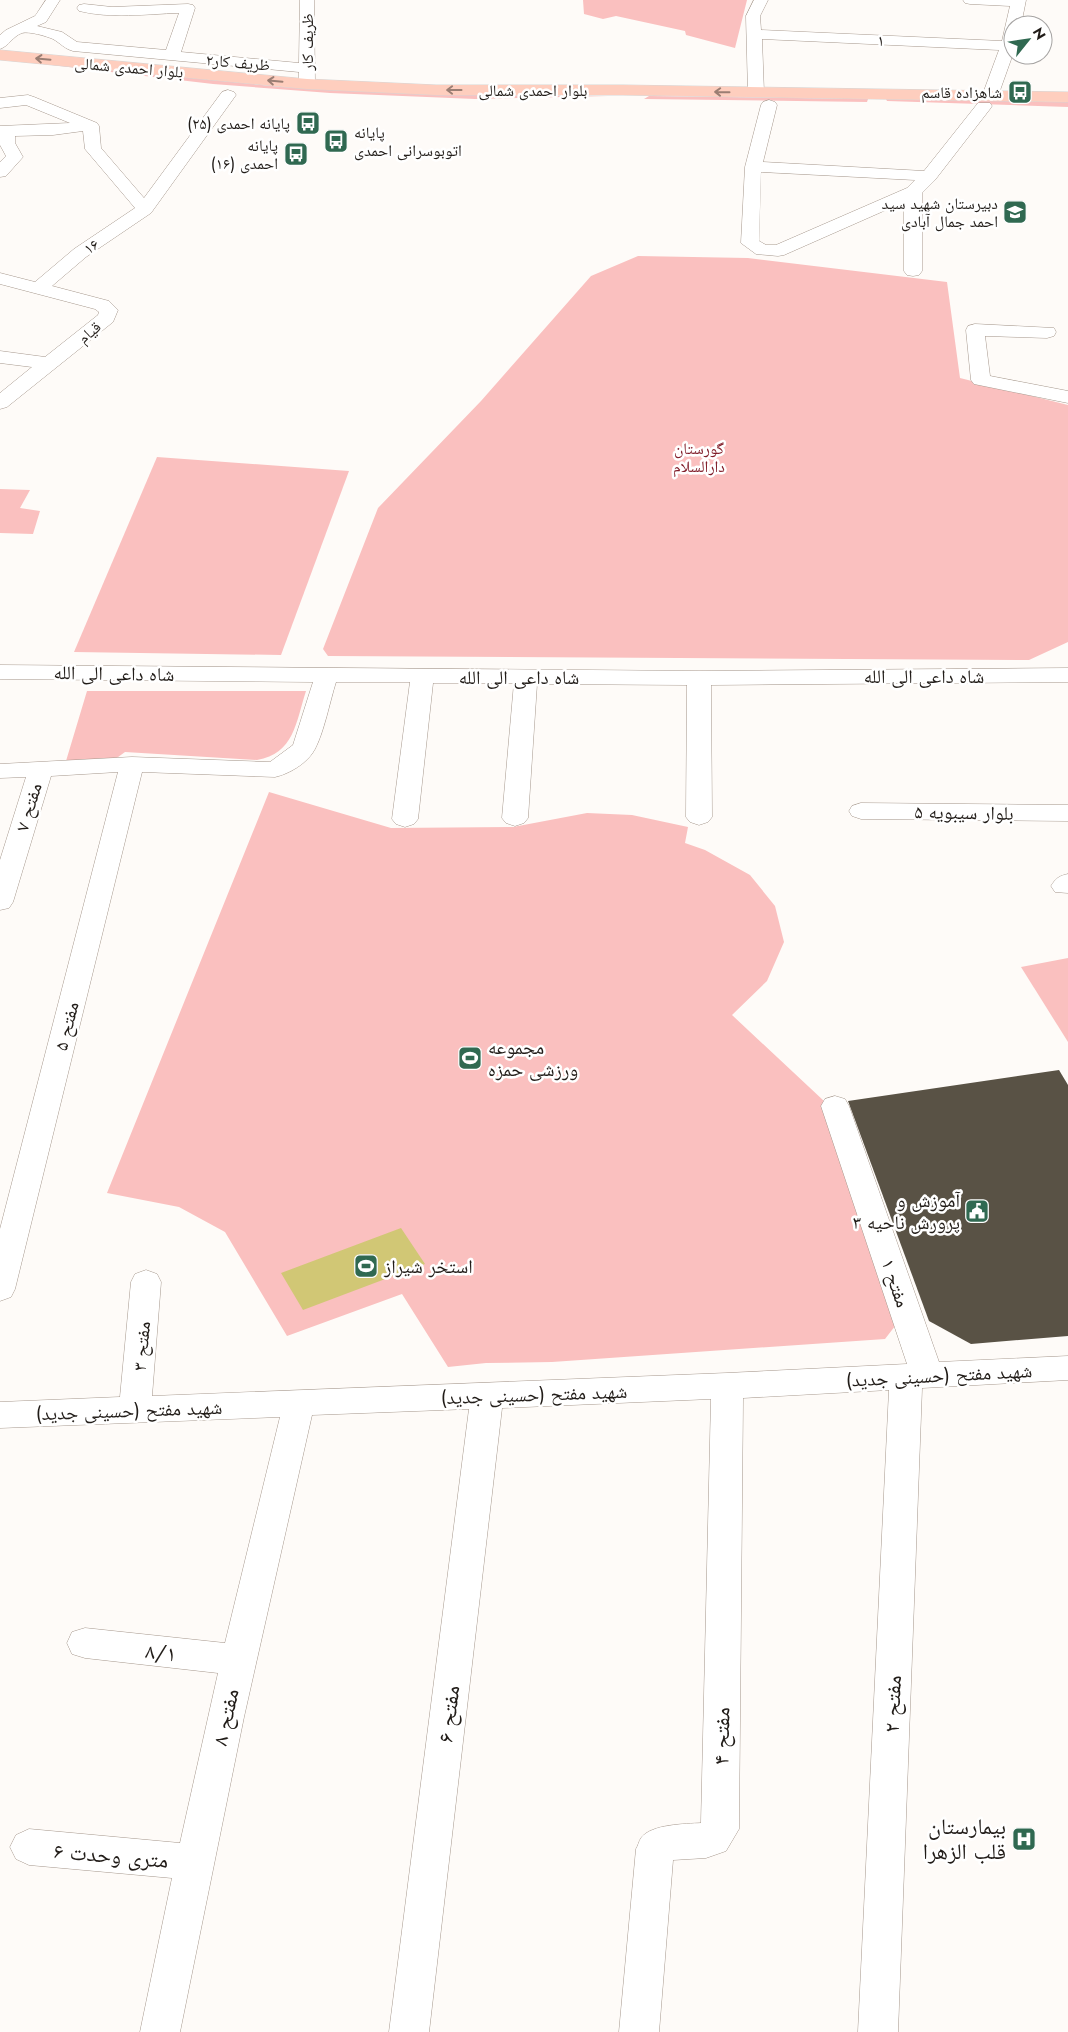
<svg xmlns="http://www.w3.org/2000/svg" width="1068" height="2032" font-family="Jost,'Noto Naskh Arabic',sans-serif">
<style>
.green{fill:#fac0bf}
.water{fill:#d1c775}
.building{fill:#595245}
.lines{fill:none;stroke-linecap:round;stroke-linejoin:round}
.minor-casing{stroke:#a6988d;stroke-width:1}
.major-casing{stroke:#d7d6d5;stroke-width:1}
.minor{fill:#fff;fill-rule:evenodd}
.major{fill:#fecebe;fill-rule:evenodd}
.oneway{stroke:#9b7e73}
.labels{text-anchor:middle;stroke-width:5;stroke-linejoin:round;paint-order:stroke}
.far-street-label{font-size:16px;fill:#211c18;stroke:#fff}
.far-poi-label{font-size:16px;fill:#211c18;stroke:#fff;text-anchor:end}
.far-park-label{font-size:16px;fill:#811d29;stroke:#fff}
.street-label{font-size:19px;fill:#211c18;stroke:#fff}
.poi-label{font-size:19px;fill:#211c18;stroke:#fff;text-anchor:start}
.near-street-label{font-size:22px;fill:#211c18;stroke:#fff}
.near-poi-label{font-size:22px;fill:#211c18;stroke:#fff;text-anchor:end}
</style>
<rect width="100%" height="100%" fill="#fefbf8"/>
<g class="green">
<path d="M583,0H747L735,48L686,35L685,31L616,16L603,19L584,14Z"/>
<path d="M0,59L283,87L486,95L608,96L475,99L330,93L213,84Z"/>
<path d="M649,96L868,99L867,102L644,99Z"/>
<path d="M886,99L1068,102V107L887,101Z"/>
<path d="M638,256L748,258L947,282L960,378L1068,405V642L1029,660L328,656L323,649L378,508L481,401L591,276Z"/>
<path d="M157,457L349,471L281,655L74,652Z"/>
<path d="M0,489L30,490L20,508L40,511L33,534L0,533Z"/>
<path d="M87,691H306C296,722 294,754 257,760L125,752L114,760L66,761Z"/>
<path d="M269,792L391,828L513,827L587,813L632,815L688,827L685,843L705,850L750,875L775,906L784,942L767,981L732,1015L824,1101L902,1317L885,1339L552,1362L486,1363L448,1367L402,1294L287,1336L225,1232L179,1207L107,1193Z"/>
<path d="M1068,958V1042L1021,967Z"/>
</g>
<path class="water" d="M401,1228L425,1264L303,1310L281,1273Z"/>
<path class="building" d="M1059,1070L1068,1085V1336L971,1344L929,1321L848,1101Z"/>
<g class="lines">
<g class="minor-casing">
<g id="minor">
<path d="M46,0H60L46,22L37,26L62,32L77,42L166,50L179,13C146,14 111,19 79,11L77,8L79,5L84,4L112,7L188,4L193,5L195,8L181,52L299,63L300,0H314L315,84L313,87H301L299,84V72L73,51C65,49 60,43 53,39C46,36 29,31 22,33C13,36 9,46 0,49V35L6,30L35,16Z"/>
<path d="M754,0H768L760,16L761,30L1002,41L1010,6L970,4L965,3L963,0H1026L1021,25H1013V54L998,96L996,99H984L982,96L999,50L762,39L764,93L762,96H750L748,93L746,16Z"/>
<path d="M228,90L234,92L236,95L151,213L86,257L52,286L109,301L118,310L113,322L7,407L0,409V393L32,367L0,363V351L45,357L98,315L99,312L95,309L0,284V273L35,282L74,249L135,208L85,149L83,131L53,135L15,136V143L23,157L6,176L0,177V162L6,156L0,145V126L70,123L26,105L0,108V98L28,95L34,97L97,123L99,126L101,148L144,198L222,92Z"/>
<path d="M769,100L775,102L777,105L763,162L924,171L978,103H990L992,106L990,109L935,180L922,193V271L919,275L913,276L907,275L904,271V202L784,255L778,256L756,254L741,243L745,167L761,105L763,102ZM761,172L915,180L907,188L776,245H766L759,241Z"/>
<path d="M975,324L1054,328L1056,332L1054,336L1047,338L985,336L990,376L1068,391V403L974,384L971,380L966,330L968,326Z"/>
<path d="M0,665L699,671L1068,668V682L711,685L712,817L708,822L699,825L690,822L686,817L687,685L537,684L528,818L524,823L515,826L506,823L502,818L514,683H433L418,819L414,824L405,827L396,824L392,819L410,682H336C330,701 324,732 315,749C308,763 289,774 275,777L142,772L15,1289L11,1297L0,1301V1229L118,772L51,776L13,902L9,908L0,910V860L26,777L0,778V764L132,757L270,762L293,745L313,682L0,679Z"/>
<path d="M861,803L1068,805V821L861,819L852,816L849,811L852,806Z"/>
<path d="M1068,874V893L1055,892L1051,886C1056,878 1059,876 1068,874Z"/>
<path d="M835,1096L845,1099L849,1106L939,1362L1068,1356V1380L922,1388L898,2032H858L889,1390L743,1398L739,1829L726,1851L706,1858L673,1860L659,2032H619L636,1849C638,1846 639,1841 641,1838C651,1824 686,1824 701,1823L711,1399L502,1408L429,2032H389L469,1409L312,1415L244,1717L180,2032H140L172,1878L29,1865L16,1859L10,1847L16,1835L29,1829L180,1843L218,1673L85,1658L72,1654L67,1643L72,1632L85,1628L225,1643L280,1417L0,1428V1402L120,1397L131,1282L135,1274L146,1270L157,1274L161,1282L152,1396L727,1373L907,1364L821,1106L825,1099Z"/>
</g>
</g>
<g class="major-casing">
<path id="major" d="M0,50L307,79L436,85H623L1068,92V102L623,95H436L307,89L0,60Z"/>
</g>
<use href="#minor" class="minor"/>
<use href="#major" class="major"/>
</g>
<defs><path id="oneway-shaft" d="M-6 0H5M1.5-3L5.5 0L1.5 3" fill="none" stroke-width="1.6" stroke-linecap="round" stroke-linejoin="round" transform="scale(1.25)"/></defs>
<g class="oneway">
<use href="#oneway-shaft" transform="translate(43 59) rotate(-175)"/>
<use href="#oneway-shaft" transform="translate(275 81) rotate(-175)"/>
<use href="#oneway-shaft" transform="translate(454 90) rotate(180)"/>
<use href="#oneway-shaft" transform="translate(722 92) rotate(-179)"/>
</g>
<defs>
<g id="bus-square" transform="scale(1.25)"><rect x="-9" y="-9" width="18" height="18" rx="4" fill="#306951" stroke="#fff"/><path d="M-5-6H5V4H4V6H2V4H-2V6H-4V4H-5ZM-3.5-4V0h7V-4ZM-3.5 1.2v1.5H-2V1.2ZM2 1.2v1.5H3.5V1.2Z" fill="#fff"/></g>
<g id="school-square" transform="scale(1.25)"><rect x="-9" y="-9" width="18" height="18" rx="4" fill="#306951" stroke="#fff"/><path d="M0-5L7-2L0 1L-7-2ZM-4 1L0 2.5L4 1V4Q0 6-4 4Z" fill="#fff"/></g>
<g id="stadium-square" transform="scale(1.25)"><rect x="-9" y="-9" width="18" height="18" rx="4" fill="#306951" stroke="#fff"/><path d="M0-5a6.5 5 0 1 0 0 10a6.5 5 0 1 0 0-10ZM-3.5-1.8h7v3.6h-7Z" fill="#fff"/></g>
<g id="civic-square" transform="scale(1.25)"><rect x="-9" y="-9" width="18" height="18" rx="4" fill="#306951" stroke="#fff"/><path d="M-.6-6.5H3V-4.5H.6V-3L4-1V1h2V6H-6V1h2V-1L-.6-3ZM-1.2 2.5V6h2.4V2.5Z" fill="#fff"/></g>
<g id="hospital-square" transform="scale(1.25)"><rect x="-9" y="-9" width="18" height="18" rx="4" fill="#306951" stroke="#fff"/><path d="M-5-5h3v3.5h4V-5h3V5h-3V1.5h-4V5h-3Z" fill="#fff"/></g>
</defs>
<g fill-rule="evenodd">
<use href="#bus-square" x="1020" y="92"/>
<use href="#bus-square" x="308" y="123"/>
<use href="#bus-square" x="336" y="141"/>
<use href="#bus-square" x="296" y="154"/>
<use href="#school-square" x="1015" y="212"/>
<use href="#stadium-square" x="470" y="1058"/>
<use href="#civic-square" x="977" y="1211"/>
<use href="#stadium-square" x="366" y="1266"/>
<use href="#hospital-square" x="1024" y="1839"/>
</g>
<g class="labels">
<g class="far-street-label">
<text transform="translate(881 40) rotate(3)" y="6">۱</text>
<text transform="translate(307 42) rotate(-90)" y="6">ظریف کار</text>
<text transform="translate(238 62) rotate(5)" y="6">۲ظریف کار</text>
<text transform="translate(129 67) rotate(5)" y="6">بلوار احمدی شمالی</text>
<text x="533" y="96">بلوار احمدی شمالی</text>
<text transform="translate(91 246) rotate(-34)" y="6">۱۶</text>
<text transform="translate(89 332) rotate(-40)" y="6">قیام</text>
</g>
<g class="far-poi-label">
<text x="1002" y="98">شاهزاده قاسم</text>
<text x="290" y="129">پایانه احمدی (۲۵)</text>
<text x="354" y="138" text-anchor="start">پایانه<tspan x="354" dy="18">اتوبوسرانی احمدی</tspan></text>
<text x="278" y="151">پایانه<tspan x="278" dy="18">احمدی (۱۶)</tspan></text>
<text x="998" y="209">دبیرستان شهید سید<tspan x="998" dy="18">احمد جمال آبادی</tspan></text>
</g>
<g class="far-park-label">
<text x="699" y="454">گورستان<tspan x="699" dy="18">دارالسلام</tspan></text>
</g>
<g class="street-label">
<text transform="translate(114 673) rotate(1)" y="7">شاه داعی الی الله</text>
<text x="924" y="683">شاه داعی الی الله</text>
<text x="519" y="684">شاه داعی الی الله</text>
<text transform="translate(28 807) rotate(-73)" y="7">مفتح ۷</text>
<text transform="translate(964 812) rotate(1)" y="7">بلوار سیبویه ۵</text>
<text transform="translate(66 1026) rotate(-76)" y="7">مفتح ۵</text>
<text transform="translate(896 1283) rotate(71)" y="7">مفتح ۱</text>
<text transform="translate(141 1346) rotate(-85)" y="7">مفتح ۳</text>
<text transform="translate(939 1375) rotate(-3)" y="7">شهید مفتح (حسینی جدید)</text>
<text transform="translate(534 1394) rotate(-2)" y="7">شهید مفتح (حسینی جدید)</text>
<text transform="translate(129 1410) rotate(-2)" y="7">شهید مفتح (حسینی جدید)</text>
</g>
<g class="poi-label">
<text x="488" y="1054">مجموعه<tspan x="488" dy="22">ورزشی حمزه</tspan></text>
<text x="960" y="1207" text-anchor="end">آموزش و<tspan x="960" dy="22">پرورش ناحیه ۳</tspan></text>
<text x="384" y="1273">استخر شیراز</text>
</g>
<g class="near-street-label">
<text transform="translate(161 1652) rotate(6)" y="8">۸/۱</text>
<text transform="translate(892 1704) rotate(-88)" y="8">مفتح ۲</text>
<text transform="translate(448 1714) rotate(-83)" y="8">مفتح ۶</text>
<text transform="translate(225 1717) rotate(-78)" y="8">مفتح ۸</text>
<text transform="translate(721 1736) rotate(-89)" y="8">مفتح ۴</text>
<text transform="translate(111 1855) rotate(5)" y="8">۶ متری وحدت</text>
</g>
<g class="near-poi-label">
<text x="1006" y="1834">بیمارستان<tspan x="1006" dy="25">قلب الزهرا</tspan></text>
</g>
</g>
<g transform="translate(1028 40) rotate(60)"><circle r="24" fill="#ffffff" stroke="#a6a4a3"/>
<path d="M0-4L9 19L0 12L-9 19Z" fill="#306951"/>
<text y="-8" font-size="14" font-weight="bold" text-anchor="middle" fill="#211c18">N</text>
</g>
</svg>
